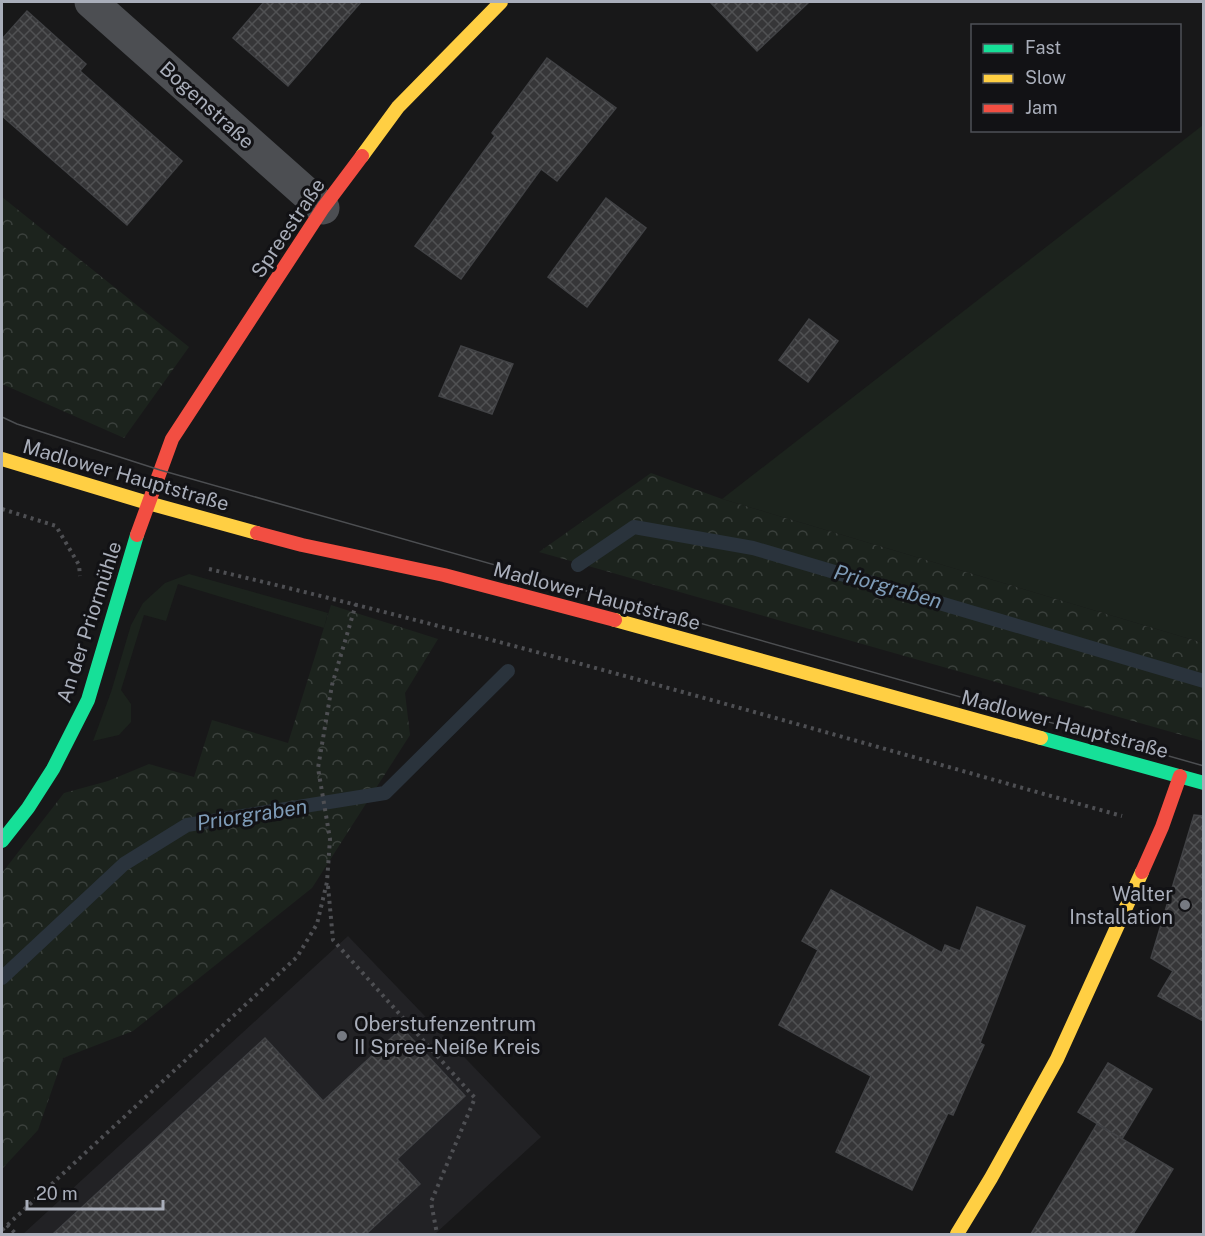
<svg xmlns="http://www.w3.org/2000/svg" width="1205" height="1236" font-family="'Public Sans',sans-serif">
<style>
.built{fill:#222225}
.grass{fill:#1c231d}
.forest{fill:url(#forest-crowns)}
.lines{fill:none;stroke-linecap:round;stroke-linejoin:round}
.stream{stroke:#2a333c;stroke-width:14}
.building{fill:url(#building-cross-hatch);stroke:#414245;stroke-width:1.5}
.path{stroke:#4e4f53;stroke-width:4;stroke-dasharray:3 4.5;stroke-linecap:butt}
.street{stroke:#4c4e52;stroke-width:33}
.fast{stroke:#16e098;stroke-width:14}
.slow{stroke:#ffcf43;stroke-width:14}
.jam{stroke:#f24e42;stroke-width:14}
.tram{stroke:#4c4e51;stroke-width:1.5}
.poi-dot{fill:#767a82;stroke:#121215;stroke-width:2}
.labels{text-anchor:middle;stroke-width:6;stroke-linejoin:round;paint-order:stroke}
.street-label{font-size:20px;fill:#a9aeba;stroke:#121215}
.poi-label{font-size:20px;fill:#a9aeba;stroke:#121215;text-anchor:end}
.water-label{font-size:21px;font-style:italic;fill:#7e9bb7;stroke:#121215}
</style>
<defs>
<pattern id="forest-crowns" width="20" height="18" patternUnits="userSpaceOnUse" patternTransform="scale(1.5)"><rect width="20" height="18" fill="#1c231d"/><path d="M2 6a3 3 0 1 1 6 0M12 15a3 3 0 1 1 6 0" fill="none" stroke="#3a403c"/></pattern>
<pattern id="building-cross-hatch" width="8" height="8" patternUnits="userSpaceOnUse" patternTransform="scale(1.5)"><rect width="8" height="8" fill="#363638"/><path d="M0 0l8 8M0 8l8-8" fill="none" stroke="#505153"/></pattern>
</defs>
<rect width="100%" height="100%" fill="#181819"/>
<path class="built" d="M348,936L541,1137L435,1234H23Z"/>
<g class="grass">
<path d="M1203,125V643L722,499Z"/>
<path d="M189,574L328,613L324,628L178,584L166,621L144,615L121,690L131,704V722L119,735L93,741L111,692L131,625L143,603L165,583Z"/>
</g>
<g class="forest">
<path d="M2,197L189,347L124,438L2,384Z"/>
<path d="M651,473L722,499L1203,643V741L539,552Z"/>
<path d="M331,605L438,639L405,693L410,735L312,888L133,1031L63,1058L38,1130L2,1169V873L64,793L108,781L149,764L194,777L212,720L288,743Z"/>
</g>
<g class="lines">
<g class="stream">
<path d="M578,565L634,527L753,548L1204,681"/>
<path d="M2,978L124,864L187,825L385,793L508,671"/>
</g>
</g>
<g class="building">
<path d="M264,2H361L288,86L233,38Z"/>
<path d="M710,2H809L757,51Z"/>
<path d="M27,11L86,64L80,71L182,161L127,225L2,116V39Z"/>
<path d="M547,58L616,108L557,181L541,169L461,279L415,246L495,136L492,133Z"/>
<path d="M606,198L646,228L587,307L548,277Z"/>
<path d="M809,319L838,341L808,382L779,360Z"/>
<path d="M461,346L513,364L492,414L439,396Z"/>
<path d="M1194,815L1203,816V1021L1158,996L1173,971L1151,958Z"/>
<path d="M831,890L942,953L945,945L960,951L977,907L1025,926L980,1043L984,1045L953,1115L948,1113L912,1190L836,1152L871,1076L779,1025L818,950L802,941Z"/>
<path d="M402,1028L465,1096L397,1159L420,1184L366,1234H53L265,1038L323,1101Z"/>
<path d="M1108,1063L1152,1089L1122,1139L1078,1112Z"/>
<path d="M1097,1124L1173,1169L1133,1234H1031Z"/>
</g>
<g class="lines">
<g class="path">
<path d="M2,509L56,526L79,565L80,576"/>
<path d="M209,569C516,641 819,731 1122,816"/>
<path d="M328,886L333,940L475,1098L431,1202L437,1234"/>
<path d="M7,1225L16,1234"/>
<path d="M2,1230L297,957L317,924L327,882L330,839L318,768L332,685L356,604"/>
</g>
<path class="street" d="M91,2L323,208"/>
<g class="fast">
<path d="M1041,738L1204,783"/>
<path d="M2,841L28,808L53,769L88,700L137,535"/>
</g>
<g class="slow">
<path d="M362,156L398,107L501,2"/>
<path d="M2,459L148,503L257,533"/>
<path d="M615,620L1041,738"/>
<path d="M957,1234L991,1178L1057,1059L1142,872"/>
</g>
<g class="jam">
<path d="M257,533L302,545L444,575L615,620"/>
<path d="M137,535L172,439L323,208L362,156"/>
<path d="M1142,872L1162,827L1180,776"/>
</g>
<path class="tram" d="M2,417L17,424L160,470L1204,766"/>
</g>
<g class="poi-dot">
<circle cx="1185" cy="905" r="6"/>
<circle cx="342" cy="1036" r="6"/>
</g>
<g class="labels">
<g class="street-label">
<text transform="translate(207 105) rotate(42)" y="7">Bogenstraße</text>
<text transform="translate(288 228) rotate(-56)" y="7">Spreestraße</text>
<text transform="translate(126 475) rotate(16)" y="7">Madlower Hauptstraße</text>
<text transform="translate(597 596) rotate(15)" y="7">Madlower Hauptstraße</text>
<text transform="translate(89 622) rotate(-72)" y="7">An der Priormühle</text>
<text transform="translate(1065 724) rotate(15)" y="7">Madlower Hauptstraße</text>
</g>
<g class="poi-label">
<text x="1173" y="901">Walter<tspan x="1173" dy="23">Installation</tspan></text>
<text x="354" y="1031" text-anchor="start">Oberstufenzentrum<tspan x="354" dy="23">II Spree-Neiße Kreis</tspan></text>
</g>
<g class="water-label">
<text transform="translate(888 587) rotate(16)" y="7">Priorgraben</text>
<text transform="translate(252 815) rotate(-9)" y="7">Priorgraben</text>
</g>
</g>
<rect width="1205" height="1236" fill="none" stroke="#a9aeba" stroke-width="6"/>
<rect x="971" y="24" width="210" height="108" fill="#121215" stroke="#4e5057" stroke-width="1.5"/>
<rect x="983" y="44" width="30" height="9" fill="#16e098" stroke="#4e5057" stroke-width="1.5"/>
<text x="1025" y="54" font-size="18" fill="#a9aeba">Fast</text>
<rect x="983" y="74" width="30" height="9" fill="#ffcf43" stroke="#4e5057" stroke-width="1.5"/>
<text x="1025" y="84" font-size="18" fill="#a9aeba">Slow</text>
<rect x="983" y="104" width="30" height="9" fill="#f24e42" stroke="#4e5057" stroke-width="1.5"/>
<text x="1025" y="114" font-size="18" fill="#a9aeba">Jam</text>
<path d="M27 1200v9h136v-9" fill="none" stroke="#a9aeba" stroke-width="3"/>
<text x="36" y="1200" font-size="18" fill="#a9aeba" stroke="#121215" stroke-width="4.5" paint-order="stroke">20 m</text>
</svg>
